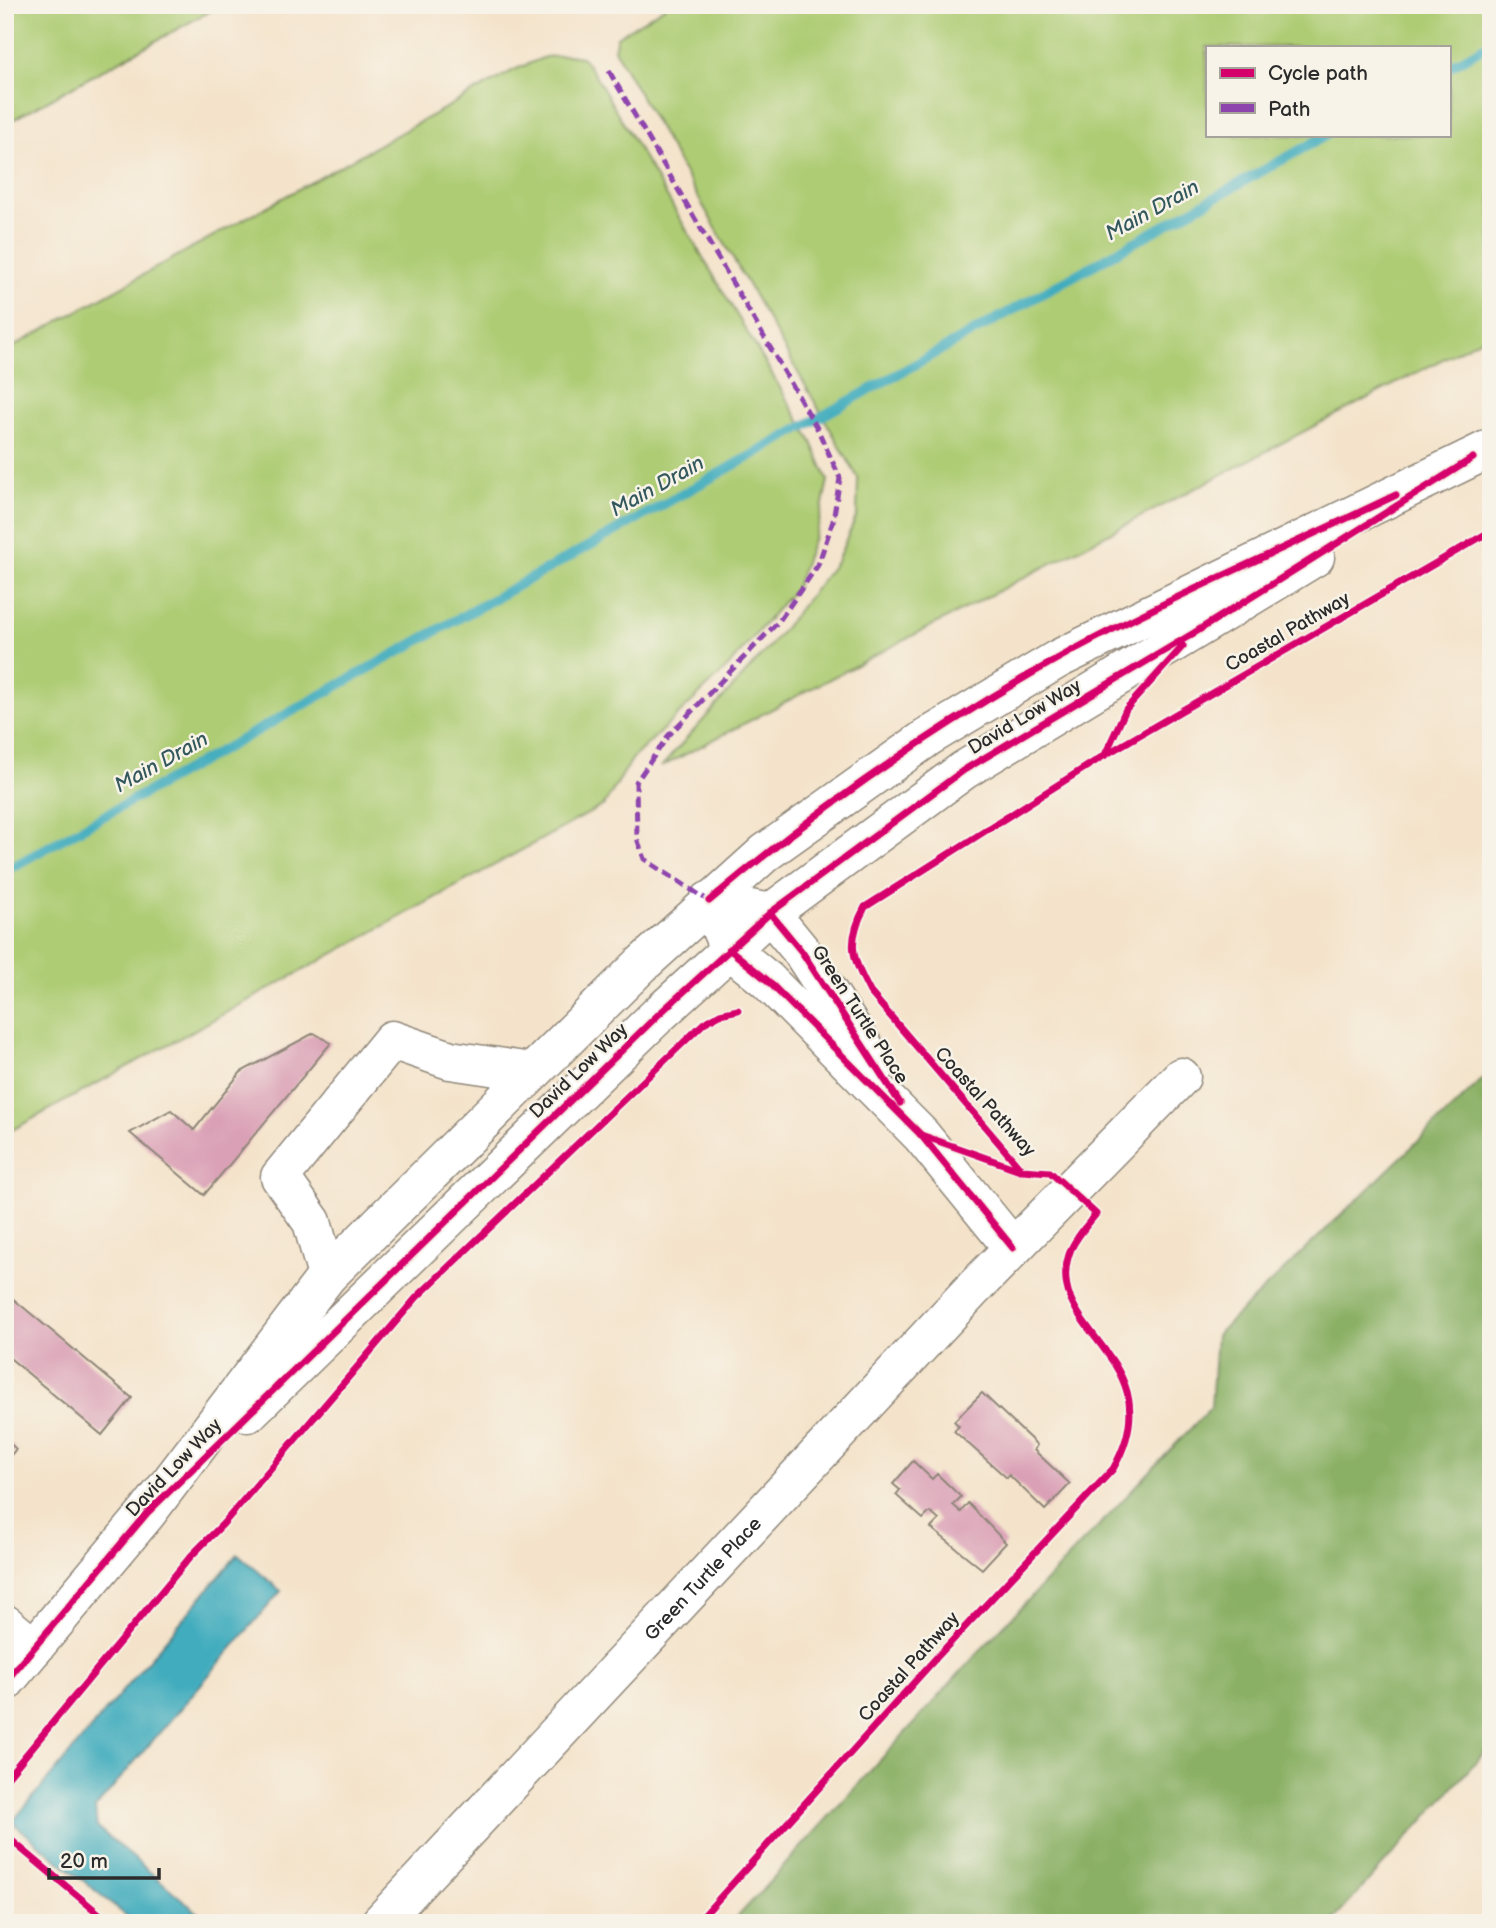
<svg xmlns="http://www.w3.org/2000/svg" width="1496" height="1928" font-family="'Balsamiq Sans',sans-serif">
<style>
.green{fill:#adcc73;stroke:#6c7c4f;stroke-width:2;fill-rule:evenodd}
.forest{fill:#8ab065;stroke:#5a6e48;stroke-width:2}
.water{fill:#3facbd;stroke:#356c74;stroke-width:2}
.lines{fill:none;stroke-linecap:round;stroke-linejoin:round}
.stream{stroke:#3facbd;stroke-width:10}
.building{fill:#daa0b6}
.minor-casing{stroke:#90877a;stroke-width:41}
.major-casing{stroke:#90877a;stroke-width:41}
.minor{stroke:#fff;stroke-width:38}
.major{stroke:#fff;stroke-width:38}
.quiet{stroke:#8e44ad;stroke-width:5;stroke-dasharray:10 5;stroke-linecap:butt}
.cycleway-casing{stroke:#f7f3e8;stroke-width:11}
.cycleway{stroke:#d6006c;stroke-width:7}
.labels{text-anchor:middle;stroke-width:5;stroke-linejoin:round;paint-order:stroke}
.street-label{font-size:19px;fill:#2b2b2b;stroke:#f7f3e8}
.water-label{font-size:21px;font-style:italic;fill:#32585e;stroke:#f7f3e8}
</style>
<rect width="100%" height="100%" fill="#f7f3e8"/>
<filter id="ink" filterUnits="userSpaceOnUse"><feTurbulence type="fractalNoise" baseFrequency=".0143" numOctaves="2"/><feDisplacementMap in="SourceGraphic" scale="14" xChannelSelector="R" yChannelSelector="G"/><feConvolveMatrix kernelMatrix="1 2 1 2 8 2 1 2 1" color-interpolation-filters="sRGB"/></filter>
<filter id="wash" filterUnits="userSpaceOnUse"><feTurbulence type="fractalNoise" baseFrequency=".00686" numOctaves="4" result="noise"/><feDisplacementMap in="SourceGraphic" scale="28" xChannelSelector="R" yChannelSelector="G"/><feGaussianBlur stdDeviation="1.57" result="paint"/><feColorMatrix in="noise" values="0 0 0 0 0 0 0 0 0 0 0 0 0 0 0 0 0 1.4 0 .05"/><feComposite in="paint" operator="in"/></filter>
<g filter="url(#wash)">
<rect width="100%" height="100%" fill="#f4e3ca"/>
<g class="green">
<path d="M5,5H221L5,124Z"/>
<path d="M668,5H1491V334L661,767L770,646L837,561L857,515L858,478L614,49L617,37ZM1207,47H1449V135H1207Z"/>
<path d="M568,55L582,57L595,75L812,442L828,480L819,523L796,587L728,667L633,758L604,805L5,1134V351L514,70L545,57Z"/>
</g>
<path class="forest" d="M1491,1071V1745L1331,1923H732L976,1655L1211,1407L1216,1335Z"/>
<path class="water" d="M238,1554L281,1591L95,1808L97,1827L210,1923H135L12,1822Z"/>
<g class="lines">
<g class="stream">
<path d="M1449,67L1491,43"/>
<path d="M5,871L1327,135"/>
</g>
</g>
<g id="blocks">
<g class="building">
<path d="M314,1033L331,1043L204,1195L130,1133L171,1110L194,1130L241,1072Z"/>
<path d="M5,1292L132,1398L102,1435L5,1354Z"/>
<path d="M982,1393L1037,1445L1034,1450L1070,1484L1045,1510L1009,1475L1007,1478L954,1431L959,1426L954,1421Z"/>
<path d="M5,1439L16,1449L5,1462Z"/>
<path d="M913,1461L932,1479L937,1474L961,1497L953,1505L961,1512L968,1503L1006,1543L982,1569L931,1528L939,1520L930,1512L923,1519L896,1495L900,1490L893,1484Z"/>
</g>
</g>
</g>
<g filter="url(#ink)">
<use href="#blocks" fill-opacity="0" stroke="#90877a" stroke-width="2"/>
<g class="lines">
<g class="minor-casing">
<g id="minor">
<path d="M709,901L729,949L767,980L921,1135L1013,1248"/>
<path d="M709,901L770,913L802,952L876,1066"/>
<path d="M327,1276L312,1222L280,1177L392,1040L450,1060L531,1072"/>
<path d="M5,1624L34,1648"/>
<path id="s1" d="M380,1923L970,1292L1181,1077"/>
</g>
</g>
<g class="major-casing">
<g id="major">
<path d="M248,1413L658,1015L770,913L964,770L1315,557"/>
<path d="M5,1682L147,1513L327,1276L641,965L765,853L928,737L1058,659L1491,448"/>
</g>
</g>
<use href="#minor" class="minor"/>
<use href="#major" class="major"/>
<path class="quiet" d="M609,71L817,428L840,478L833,521L818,565L779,621L668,736L636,782L637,838L644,859L709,901"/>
<g class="cycleway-casing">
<g id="cycleway">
<path d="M1105,755L1126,709L1183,646"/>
<path d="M709,901C816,810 934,728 1057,659C1167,598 1284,549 1396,495"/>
<path d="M770,913L802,952L900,1103"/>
<path d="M729,949L767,980L921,1135L1013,1248"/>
<path d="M921,1135L1020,1170"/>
<path d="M5,1682L147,1513L658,1015L770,913L964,770L1194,633L1473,458"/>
<path d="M5,1780L191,1556L223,1524L417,1297L704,1023L720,1014L738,1010"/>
<path d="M5,1835L110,1923"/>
<path d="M697,1923L937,1657L1113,1469C1177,1357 1037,1331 1071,1249C1077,1236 1087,1225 1096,1214L1050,1172L1022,1170L870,992C852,958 846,942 865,907L1105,755L1491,531"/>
</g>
</g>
<use href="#cycleway" class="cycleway"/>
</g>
</g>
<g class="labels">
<g class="street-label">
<text transform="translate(1287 631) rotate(-30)" y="7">Coastal Pathway</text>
<text transform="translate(1024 716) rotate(-31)" y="7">David Low Way</text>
<text transform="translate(861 1014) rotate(57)" y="7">Green Turtle Place</text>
<text transform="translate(578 1070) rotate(-44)" y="7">David Low Way</text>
<text transform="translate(986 1101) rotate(48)" y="7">Coastal Pathway</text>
<text transform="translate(173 1467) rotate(-46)" y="7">David Low Way</text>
<text dy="7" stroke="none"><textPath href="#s1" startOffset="472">Green Turtle Place</textPath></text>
<text transform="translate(908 1666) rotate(-48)" y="7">Coastal Pathway</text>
</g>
<g class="water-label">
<text transform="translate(1152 210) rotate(-29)" y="7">Main Drain</text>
<text transform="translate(657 486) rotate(-29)" y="7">Main Drain</text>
<text transform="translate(161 762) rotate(-29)" y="7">Main Drain</text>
</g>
</g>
<rect width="1496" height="1928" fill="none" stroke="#f7f3e8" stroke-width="28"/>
<rect x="1206" y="46" width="245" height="91" fill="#f7f3e8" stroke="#a5a39c" stroke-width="2"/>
<rect x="1220" y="68" width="35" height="10" fill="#d6006c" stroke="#a5a39c" stroke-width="2"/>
<text x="1268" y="80" font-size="21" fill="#2b2b2b">Cycle path</text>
<rect x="1220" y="103" width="35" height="10" fill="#8e44ad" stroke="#a5a39c" stroke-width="2"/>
<text x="1268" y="116" font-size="21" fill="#2b2b2b">Path</text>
<path d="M49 1868v10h110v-10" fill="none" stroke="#2b2b2b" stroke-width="3.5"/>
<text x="60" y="1868" font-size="21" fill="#2b2b2b" stroke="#f7f3e8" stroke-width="5" paint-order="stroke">20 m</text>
</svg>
